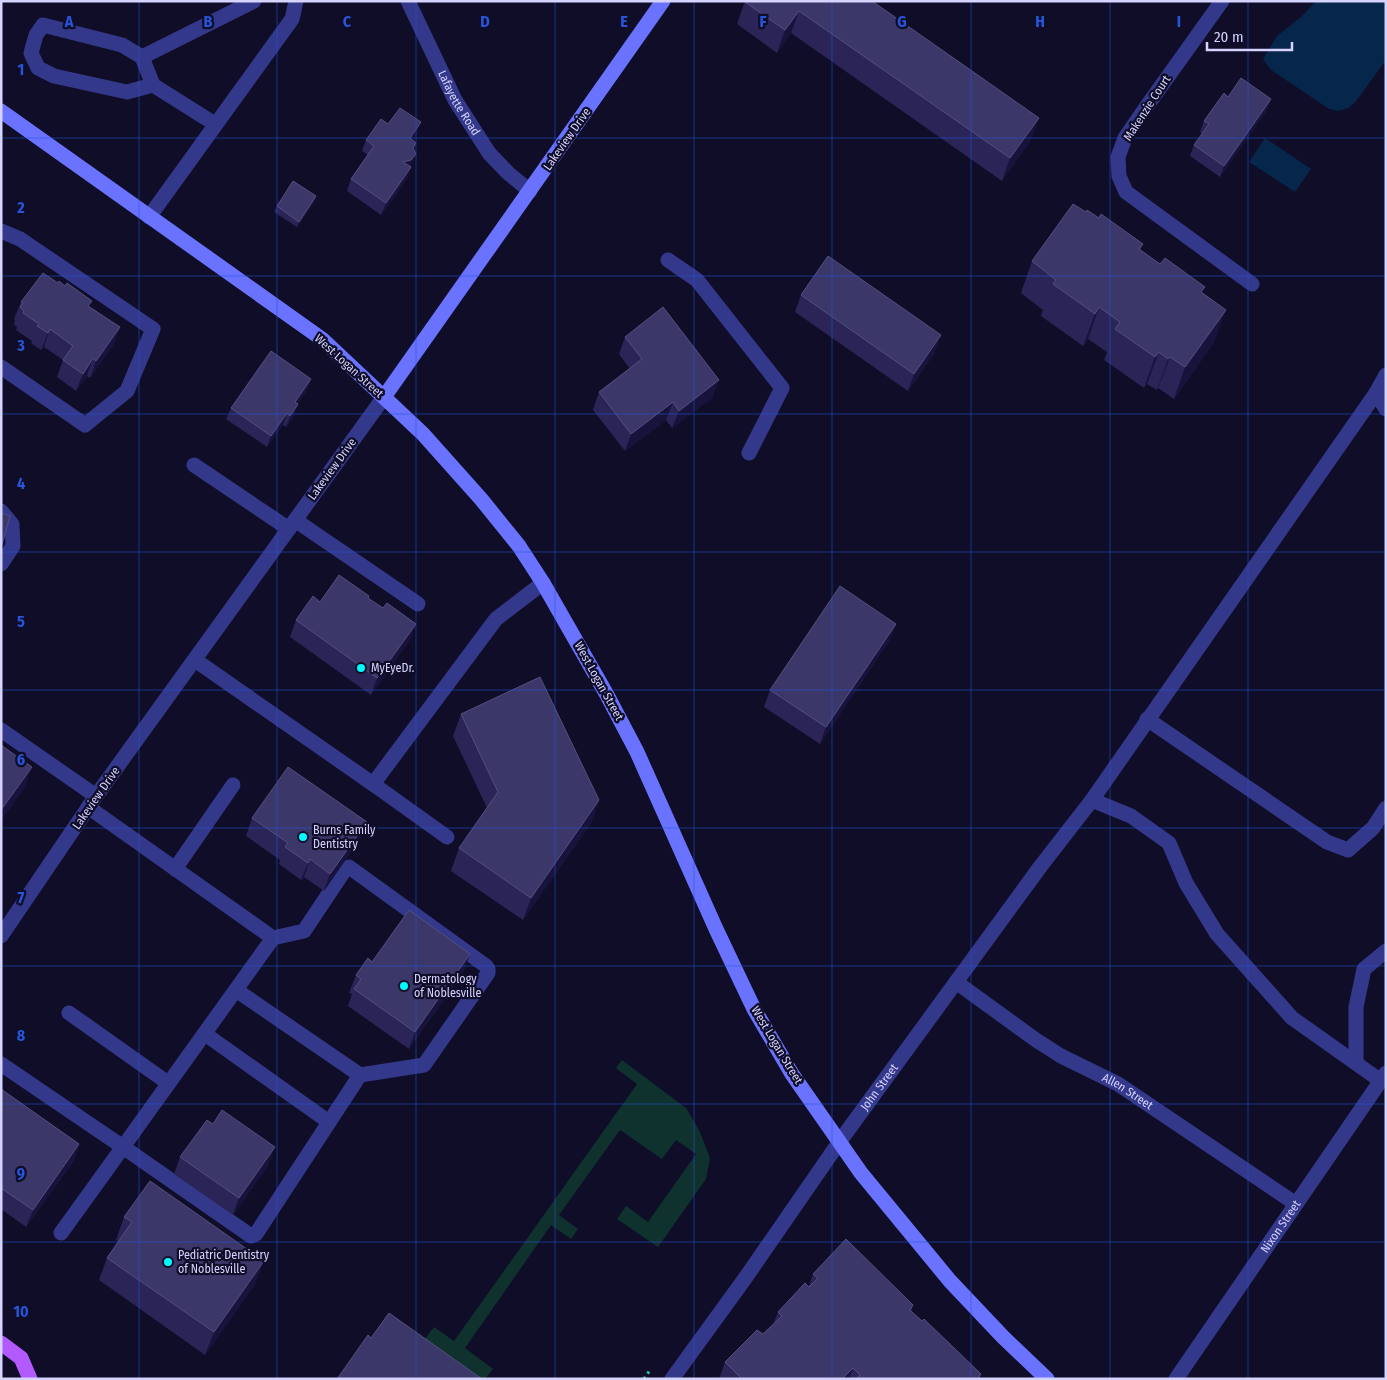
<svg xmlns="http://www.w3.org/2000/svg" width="1387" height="1380" font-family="'Fira Sans Condensed',sans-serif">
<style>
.green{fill:#10322e}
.water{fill:#07264c}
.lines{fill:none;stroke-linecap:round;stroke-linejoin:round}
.path{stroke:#24c2ab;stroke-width:3;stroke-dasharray:2.5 4;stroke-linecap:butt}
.lane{stroke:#34388a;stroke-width:15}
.street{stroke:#34388a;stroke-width:15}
.secondary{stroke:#6a73ff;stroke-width:15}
.primary{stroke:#b35aff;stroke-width:15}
.wall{fill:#2a2457}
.shaded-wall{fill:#17133c}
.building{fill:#3c3769;stroke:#544f80}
.grid{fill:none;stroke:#2655da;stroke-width:1;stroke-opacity:0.55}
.poi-dot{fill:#00fbfe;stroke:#0f0d27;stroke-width:2}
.labels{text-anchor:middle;stroke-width:4.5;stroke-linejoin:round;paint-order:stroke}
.street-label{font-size:12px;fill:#d5d3ff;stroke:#0f0d27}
.poi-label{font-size:12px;fill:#d5d3ff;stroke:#0f0d27;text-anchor:start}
.grid-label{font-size:16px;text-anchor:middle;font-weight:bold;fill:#2655da;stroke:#0f0d27;stroke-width:4.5;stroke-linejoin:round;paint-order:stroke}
</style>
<rect width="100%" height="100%" fill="#0f0d27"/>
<path class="green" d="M622,1060L686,1108L700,1132L710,1158L706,1179L658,1247L617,1219L626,1206L648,1222L696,1154L676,1140L662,1159L620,1130L559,1215L578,1229L571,1239L551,1225L465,1348L493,1369L485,1379H455L416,1351L434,1327L454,1341L637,1084L616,1068Z"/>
<g class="water">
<path d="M1316,1H1386V60L1357,100L1349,108L1338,111L1329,109L1271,70L1263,59L1277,36L1301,17Z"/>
<path d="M1265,138L1311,169L1295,192L1249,162Z"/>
</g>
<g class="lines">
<path class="path" d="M644,1379L650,1370"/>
<g class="lane">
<path d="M142,57L254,1"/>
<path d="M153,85L127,92L54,76L38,68L31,53L36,35L43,25L122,45L142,57L153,85L215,124"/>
<path d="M149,217L292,19L296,1"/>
<path d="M1,231L20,239L153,329L127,391L85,425L1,367"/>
<path d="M668,260L697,280L782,388L749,453"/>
<path d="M1376,393L1386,409"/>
<path d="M194,465L289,529"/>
<path d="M1,511L12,524L13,546L1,564"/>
<path d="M295,520L418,604"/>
<path d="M195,660L373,784L496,619L543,583"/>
<path d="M1147,719L1327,842L1348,850L1373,828L1386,808"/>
<path d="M373,784L447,837"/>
<path d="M88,807L273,938L123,1147L251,1236L256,1234L360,1075"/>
<path d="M175,869L233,785"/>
<path d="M236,990L360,1075L424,1065L488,973V969L486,966L349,867L346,868L304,931L273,938"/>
<path d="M69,1013L168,1083"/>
<path d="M205,1034L329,1122"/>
<path d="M1356,1063V1007L1364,969L1386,951"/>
<path d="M1,1064L123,1147L61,1233"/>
<path d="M1381,1081L1292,1018L1217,934L1186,883L1169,843L1131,816L1092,800L1376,393L1386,375"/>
</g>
<g class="street">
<path id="s1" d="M408,1L455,100L489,153L508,173L530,191"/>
<path d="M1222,1L1149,103L1125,138L1118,157L1119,176L1126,192L1252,284"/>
<path d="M1,730L96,796"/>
<path d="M1,936L96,796L384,397"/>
<path id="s2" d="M956,982L1036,1040L1061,1056L1118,1084L1296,1204"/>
<path id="s3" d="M672,1379L746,1277L840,1141L1040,867L1092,800"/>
<path id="s4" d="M1176,1379L1386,1073"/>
</g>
<g class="secondary">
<path d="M1,111L322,339L423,434L481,499L519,546L543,583L607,695L637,752L716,929L754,1009L792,1074L861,1173L950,1281L1003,1337L1047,1379"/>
<path d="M384,397L663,1"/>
</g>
<path class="primary" d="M1,1343L21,1358L30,1379"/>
</g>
<g class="wall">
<path d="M745,1H872L1031,140L1002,181L791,33L777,53L737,24Z"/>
<path d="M1228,97L1267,110L1220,177L1190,156L1194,145L1202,134L1200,132L1204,121Z"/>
<path d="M388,124L417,134L412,140L414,150L411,165L407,179L381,215L347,191L351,179L368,155L362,151L366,140Z"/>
<path d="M316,196L314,202L297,227L274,212L277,206Z"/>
<path d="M1086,212L1099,218L1143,244L1140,250L1203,293L1214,342L1174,399L1158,388L1157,390L1147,384L1144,388L1104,360L1107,352L1088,339L1083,346L1041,316L1043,310L1021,293L1032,261Z"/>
<path d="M801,295L935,352L908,391L795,312Z"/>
<path d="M21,302L90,307L120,327L113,345L90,378L87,376L76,391L57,377L63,360L44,347L41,350L31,343L32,341L16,330L17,327L14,325L15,320L14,319Z"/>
<path d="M625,337L713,397L672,428L666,420L625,451L593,410L599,392L630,369L619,354Z"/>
<path d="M307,391L297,404H298L294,416L286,427L283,425L267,447L226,419L231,408Z"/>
<path d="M368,598L383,608L416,624L409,641L371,695L290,637L296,620L320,602Z"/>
<path d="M896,624L889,641L820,744L764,707L770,690Z"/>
<path d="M461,714L599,800L591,823L523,920L451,871L459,848L487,808L453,736Z"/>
<path d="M252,818L367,822L360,839L324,891L304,877L301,880L279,864L280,860L246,836Z"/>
<path d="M372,962L464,971L409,1049L348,1006L352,994L349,993L356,975Z"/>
<path d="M1,1089L79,1144L73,1162L26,1227L1,1209Z"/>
<path d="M180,1157L269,1164L233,1215L174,1174Z"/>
<path d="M124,1217L256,1283L205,1355L99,1280L107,1258L118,1241L116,1240Z"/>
<path d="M813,1274L913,1305L911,1311L981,1379H719L725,1362L763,1334L773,1325L778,1312L809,1286Z"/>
</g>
<g class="shaded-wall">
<path d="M799,11L791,33L777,53L785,30Z"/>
<path d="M1271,99L1267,110L1220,177L1224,166Z"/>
<path d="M1039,118L1031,140L1002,181L1010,158Z"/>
<path d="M421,122L417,134L406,150L410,138Z"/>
<path d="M416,154L411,165L407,172L403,162Z"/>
<path d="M411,167L407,179L381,215L386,203Z"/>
<path d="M316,196L314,202L297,227L299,222Z"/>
<path d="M1099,307L1088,339L1083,346L1095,314Z"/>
<path d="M1226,310L1214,342L1174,399L1185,367Z"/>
<path d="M120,327L113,345L90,378L96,361Z"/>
<path d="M50,329L44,347L41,350L48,333Z"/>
<path d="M941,335L935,352L908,391L914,374Z"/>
<path d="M1159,352L1147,384L1144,388L1155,357Z"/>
<path d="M1170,357L1158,388L1157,390L1168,359Z"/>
<path d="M93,358L87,376L76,391L83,374Z"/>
<path d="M311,379L307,391L291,414L295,402Z"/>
<path d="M719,380L713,397L672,428L679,411Z"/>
<path d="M673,402L666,420L625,451L631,434Z"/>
<path d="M298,404L294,416L286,427L290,416Z"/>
<path d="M287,413L283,425L267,447L271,436Z"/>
<path d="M416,624L409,641L371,695L377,678Z"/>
<path d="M896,624L889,641L820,744L826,727Z"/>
<path d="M32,767L24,789L1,821V810Z"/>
<path d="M599,800L591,823L523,920L531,898Z"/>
<path d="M367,822L360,839L324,891L330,874Z"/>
<path d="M310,859L304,877L301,880L308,863Z"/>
<path d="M470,954L464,971L409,1049L415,1032Z"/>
<path d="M79,1144L73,1162L26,1227L33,1210Z"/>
<path d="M275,1147L269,1164L233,1215L239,1198Z"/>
<path d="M264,1261L256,1283L205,1355L214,1332Z"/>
<path d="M853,1368L849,1379H842Z"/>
</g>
<g class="building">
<path d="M745,1H872L1039,118L1010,158L799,11L785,30L745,2Z"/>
<path d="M1241,78L1271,99L1224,166L1194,145L1209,124L1204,121L1224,93L1228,97Z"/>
<path d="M400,108L421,122L410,138L416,143L413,148L416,154L411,160L403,162L411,167L386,203L351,179L374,146L366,140L381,119L388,124Z"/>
<path d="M293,181L316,196L299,222L277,206Z"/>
<path d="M1073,204L1086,212L1087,210L1099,218L1101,214L1143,244L1139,249L1160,264L1165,258L1205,287L1201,292L1226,310L1185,367L1170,357L1168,359L1159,352L1155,357L1115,329L1120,322L1099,307L1095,314L1053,284L1056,280L1032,261Z"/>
<path d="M828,256L941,335L914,374L801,295Z"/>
<path d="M43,273L58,283L59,281L65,286L67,283L92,301L88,306L120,327L96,361L93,358L83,374L63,360L73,346L50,329L48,333L37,326L39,324L23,313L24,311L20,307L23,303L21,302Z"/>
<path d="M663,307L719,380L679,411L673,402L631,434L599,392L642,359L625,337Z"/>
<path d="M271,351L311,379L295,402L298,404L290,416L287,413L271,436L231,408Z"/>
<path d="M1,513L10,516L2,545H1Z"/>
<path d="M339,575L369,596L368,598L383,608L387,603L416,624L377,678L296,620L313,596L320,602Z"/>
<path d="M840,586L896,624L826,727L770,690Z"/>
<path d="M540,677L599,800L531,898L459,848L498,792L461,714Z"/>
<path d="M1,745L32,767L1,810Z"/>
<path d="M288,767L367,822L330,874L310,859L308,863L285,847L288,843L252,818Z"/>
<path d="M409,910L470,954L415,1032L354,989L361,979L356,975L368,958L372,962Z"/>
<path d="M1,1089L79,1144L33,1210L1,1188Z"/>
<path d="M222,1110L275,1147L239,1198L180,1157L207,1120L213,1124Z"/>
<path d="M150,1181L264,1261L214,1332L107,1258L132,1222L124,1217Z"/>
<path d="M846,1239L913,1305L910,1310L922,1321L924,1319L981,1374L979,1377L981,1379H857L860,1375L853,1368L842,1379H742L725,1362L757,1330L763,1334L782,1316L778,1312L805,1283L809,1287L818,1278L813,1274Z"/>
<path d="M389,1313L482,1379H337L368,1335L371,1338Z"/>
</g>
<path class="grid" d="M139,1V1379M277,1V1379M416,1V1379M555,1V1379M694,1V1379M832,1V1379M971,1V1379M1110,1V1379M1248,1V1379M1,138H1386M1,276H1386M1,414H1386M1,552H1386M1,690H1386M1,828H1386M1,966H1386M1,1104H1386M1,1242H1386"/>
<g class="poi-dot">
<circle cx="361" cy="668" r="5"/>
<circle cx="303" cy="837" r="5"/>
<circle cx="404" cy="986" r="5"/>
<circle cx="168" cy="1262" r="5"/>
</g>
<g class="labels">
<g class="street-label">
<text dy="4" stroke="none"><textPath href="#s1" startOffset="114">Lafayette Road</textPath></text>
<text transform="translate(1147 108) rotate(-57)" y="4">Makenzie Court</text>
<text transform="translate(567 139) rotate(-55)" y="4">Lakeview Drive</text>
<text transform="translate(349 366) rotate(42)" y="4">West Logan Street</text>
<text transform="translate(332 469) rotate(-54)" y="4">Lakeview Drive</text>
<text transform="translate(599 681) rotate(61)" y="4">West Logan Street</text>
<text transform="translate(96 798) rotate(-55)" y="4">Lakeview Drive</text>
<text transform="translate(777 1045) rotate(59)" y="4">West Logan Street</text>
<text dy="4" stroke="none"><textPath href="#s3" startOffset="358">John Street</textPath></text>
<text dy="4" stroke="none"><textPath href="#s2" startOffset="204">Allen Street</textPath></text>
<text dy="4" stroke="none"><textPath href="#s4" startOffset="185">Nixon Street</textPath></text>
</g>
<g class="poi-label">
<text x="371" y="672">MyEyeDr.</text>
<text x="313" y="834">Burns Family<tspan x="313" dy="14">Dentistry</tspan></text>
<text x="414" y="983">Dermatology<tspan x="414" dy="14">of Noblesville</tspan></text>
<text x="178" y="1259">Pediatric Dentistry<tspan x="178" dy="14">of Noblesville</tspan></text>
</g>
</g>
<g class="grid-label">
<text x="69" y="27">A</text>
<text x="208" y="27">B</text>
<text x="347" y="27">C</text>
<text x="485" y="27">D</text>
<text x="624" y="27">E</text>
<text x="763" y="27">F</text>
<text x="902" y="27">G</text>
<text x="1040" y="27">H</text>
<text x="1179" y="27">I</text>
<text x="21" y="75">1</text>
<text x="21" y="213">2</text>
<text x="21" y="351">3</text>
<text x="21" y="489">4</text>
<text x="21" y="627">5</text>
<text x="21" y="765">6</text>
<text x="21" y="903">7</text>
<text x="21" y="1041">8</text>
<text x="21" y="1179">9</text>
<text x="21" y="1317">10</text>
</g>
<rect width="1387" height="1380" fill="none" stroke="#d5d3ff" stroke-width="5"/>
<path d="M1207 42v8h85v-8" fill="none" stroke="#d5d3ff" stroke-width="2.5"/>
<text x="1214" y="42" font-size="15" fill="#d5d3ff" stroke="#0f0d27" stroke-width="4" paint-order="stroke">20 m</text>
</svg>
